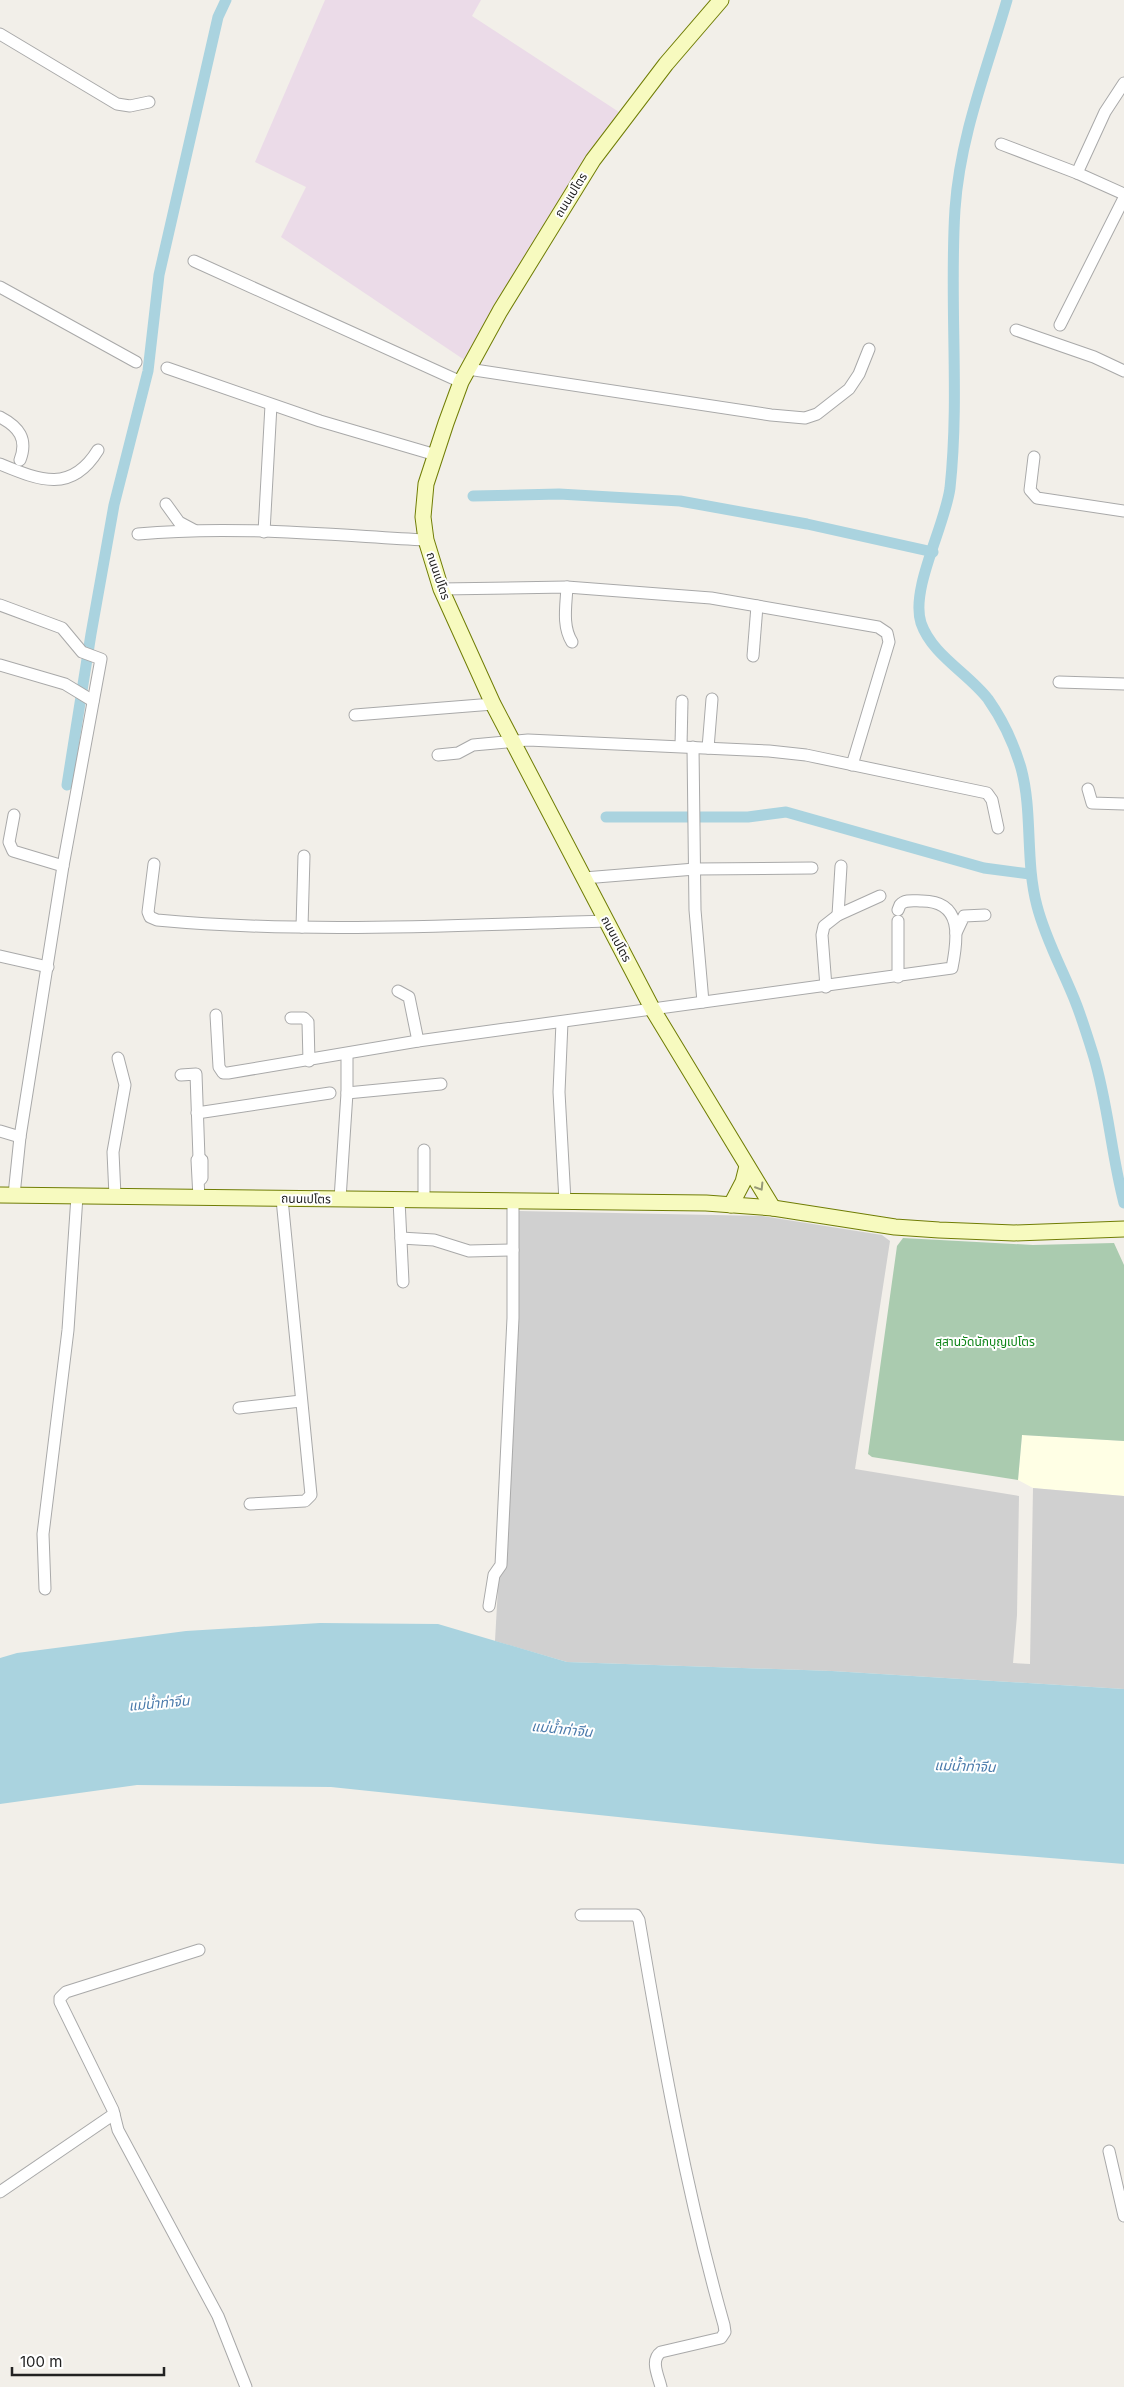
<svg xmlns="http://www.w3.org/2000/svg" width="1124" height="2387" font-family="Inter,'Noto Sans Thai',sans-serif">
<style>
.industrial{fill:#ebdbe8}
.education{fill:#ffffe5}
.religious{fill:#d0d0d0}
.cemetery{fill:#aacbaf}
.water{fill:#aad3df}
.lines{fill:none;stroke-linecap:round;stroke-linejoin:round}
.canal{stroke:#aad3df;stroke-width:11}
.street-casing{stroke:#a9a9a9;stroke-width:13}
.secondary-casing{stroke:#707d05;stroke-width:17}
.street{stroke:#fff;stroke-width:11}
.secondary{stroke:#f7fabf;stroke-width:15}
.oneway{stroke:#979978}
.labels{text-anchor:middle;stroke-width:4;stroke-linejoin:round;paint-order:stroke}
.street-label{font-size:12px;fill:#222;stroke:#fff}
.park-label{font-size:12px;fill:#0c8416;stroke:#fff}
.water-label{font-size:14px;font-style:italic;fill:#4a7aab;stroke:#fff}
</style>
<rect width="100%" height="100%" fill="#f2efe9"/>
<path class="industrial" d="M325,0H481L472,16L619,112L567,188L466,361L281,237L306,187L255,162Z"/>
<path class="education" d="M1022,1435L1124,1441V1496L1033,1488L1018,1480Z"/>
<path class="religious" d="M519,1211L762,1216L882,1235L890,1241L855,1469L1019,1496L1017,1615L1013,1663L1030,1664L1033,1488L1124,1496V1689L832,1671L567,1662L495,1641Z"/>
<path class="cemetery" d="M903,1238L1033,1245L1114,1243L1124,1265V1441L1022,1435L1018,1480L872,1457L868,1454L897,1246Z"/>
<path class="water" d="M320,1623L438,1624L567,1662L832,1671L1124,1689V1864L877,1844L331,1787L137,1785L0,1804V1658L17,1653L186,1631Z"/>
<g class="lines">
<g class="canal">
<path d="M1007,0C987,69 960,136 955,209C949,302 960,395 950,488C945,526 910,589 921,623C932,655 968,673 988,699C1002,719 1014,744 1021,768C1033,812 1025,861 1037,906C1046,941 1064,972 1077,1006C1083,1022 1088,1038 1093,1054C1108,1102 1111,1154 1124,1203"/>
<path d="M473,496L559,494L680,501L807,524L933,552"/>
<path d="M67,785L91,634L114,505L148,371L159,275L218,17L226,0"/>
<path d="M606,817H748L786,812L984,868L1030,874"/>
</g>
<g class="street-casing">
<g id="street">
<path d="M0,34L117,104L130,106L149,102"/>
<path d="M1001,144L1077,173L1124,194"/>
<path d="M1077,173L1105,112L1124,83"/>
<path d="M194,261L461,382"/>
<path d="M0,287L136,362"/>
<path d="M1060,325L1124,198"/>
<path d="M1016,330L1094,357L1124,371"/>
<path d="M167,368L320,421L436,455"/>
<path d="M468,369L771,415L805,418L817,414L849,389L859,374L869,349"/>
<path d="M0,417C19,427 28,439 20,460"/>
<path d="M1034,457L1030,490L1037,498L1124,511"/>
<path d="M0,464C39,480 71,494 98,450"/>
<path d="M166,504L179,522L194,530"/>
<path d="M264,532L271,405"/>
<path d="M138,534C233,525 330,535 426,540"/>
<path d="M567,587C566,606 562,626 572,642"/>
<path d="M441,589L567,587L711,598L878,627L887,633L889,642L852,765"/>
<path d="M0,605L62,628L82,652L101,659L63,866L20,1137L14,1195"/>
<path d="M753,656L757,606"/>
<path d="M0,665L65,684L93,701"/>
<path d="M1059,682L1124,684"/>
<path d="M355,715L493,704"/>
<path d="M681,746L682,701"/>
<path d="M693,747L695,910L703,1002"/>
<path d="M708,748L712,699"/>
<path d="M438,755L458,753L473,745L528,740L769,751L806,755L987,793L992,800L998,828"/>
<path d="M1088,789L1092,803L1124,804"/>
<path d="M14,815L9,842L13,851L63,866"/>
<path d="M154,864L148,912L150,917L157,920C307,934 457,925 607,921"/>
<path d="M584,878L695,869L812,868"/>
<path d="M838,915L841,866"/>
<path d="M302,927L304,856"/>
<path d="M956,933L964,916L985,915"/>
<path d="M0,956L48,967"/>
<path d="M898,977V921"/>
<path d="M826,987L822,935L824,926L838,915L880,896"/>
<path d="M398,991L409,997L418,1041"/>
<path d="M216,1015L219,1067L223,1073H228L418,1041L952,968C958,938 963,901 922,901C914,901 905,899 900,905L898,910"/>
<path d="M291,1018H304L308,1022L309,1061"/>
<path d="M562,1022L559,1092L565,1201"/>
<path d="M181,1075L196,1074L199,1158"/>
<path d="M347,1093L441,1084"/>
<path d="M197,1113L330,1093"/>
<path d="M0,1131L20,1137"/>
<path d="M424,1150V1200"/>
<path d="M115,1196L113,1152L125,1085L118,1058"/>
<path d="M199,1198L197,1160L199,1158L202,1160V1178L199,1181"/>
<path d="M340,1199L347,1093V1055"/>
<path d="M399,1200L403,1282"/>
<path d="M401,1238L434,1240L469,1251L513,1250"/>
<path d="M239,1408L301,1401"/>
<path d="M250,1504L305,1501L311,1495L282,1199"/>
<path d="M45,1589L43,1534L68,1330L77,1196"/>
<path d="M489,1606L494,1575L501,1565L513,1318V1201"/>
<path d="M581,1915H636L639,1920C662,2056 686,2191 724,2325L725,2332L721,2338L661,2352C650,2360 658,2375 661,2387"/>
<path d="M199,1950L66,1992L60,1998V2002L113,2110L118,2130L218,2316L246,2387"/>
<path d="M1109,2151L1124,2216"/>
<path d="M0,2192L114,2114"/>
</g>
</g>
<g class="secondary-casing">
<g id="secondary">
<path d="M721,0L666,64L593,160L500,311L461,382L446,423L426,484L423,517L426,540L441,589L493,704L653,1010L773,1208"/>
<path d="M0,1195L706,1203L773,1208L895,1227L939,1230L1014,1233L1124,1229"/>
<path d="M731,1205L743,1182L747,1166"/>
</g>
</g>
<use href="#street" class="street"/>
<use href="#secondary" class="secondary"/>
</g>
<defs><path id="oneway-chevron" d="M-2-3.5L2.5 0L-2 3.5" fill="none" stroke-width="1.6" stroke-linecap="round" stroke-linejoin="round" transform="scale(1.25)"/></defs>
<use class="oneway" href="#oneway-chevron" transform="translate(760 1187) rotate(58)"/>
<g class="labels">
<g class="street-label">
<text transform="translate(571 195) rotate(-58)" y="4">ถนนเปโตร</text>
<text transform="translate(438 576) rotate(71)" y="4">ถนนเปโตร</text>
<text transform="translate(616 939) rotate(62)" y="4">ถนนเปโตร</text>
<text transform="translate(306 1199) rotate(1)" y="4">ถนนเปโตร</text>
</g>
<g class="park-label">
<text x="985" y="1346">สุสานวัดนักบุญเปโตร</text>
</g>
<g class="water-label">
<text transform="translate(159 1703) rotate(-5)" y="5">แม่น้ำท่าจีน</text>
<text transform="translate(562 1729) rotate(6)" y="5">แม่น้ำท่าจีน</text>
<text transform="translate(965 1766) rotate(2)" y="5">แม่น้ำท่าจีน</text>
</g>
</g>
<path d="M12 2367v8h152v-8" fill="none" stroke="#222222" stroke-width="2.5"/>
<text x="20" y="2367" font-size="15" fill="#222222" stroke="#ffffff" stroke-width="4" paint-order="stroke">100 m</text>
</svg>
